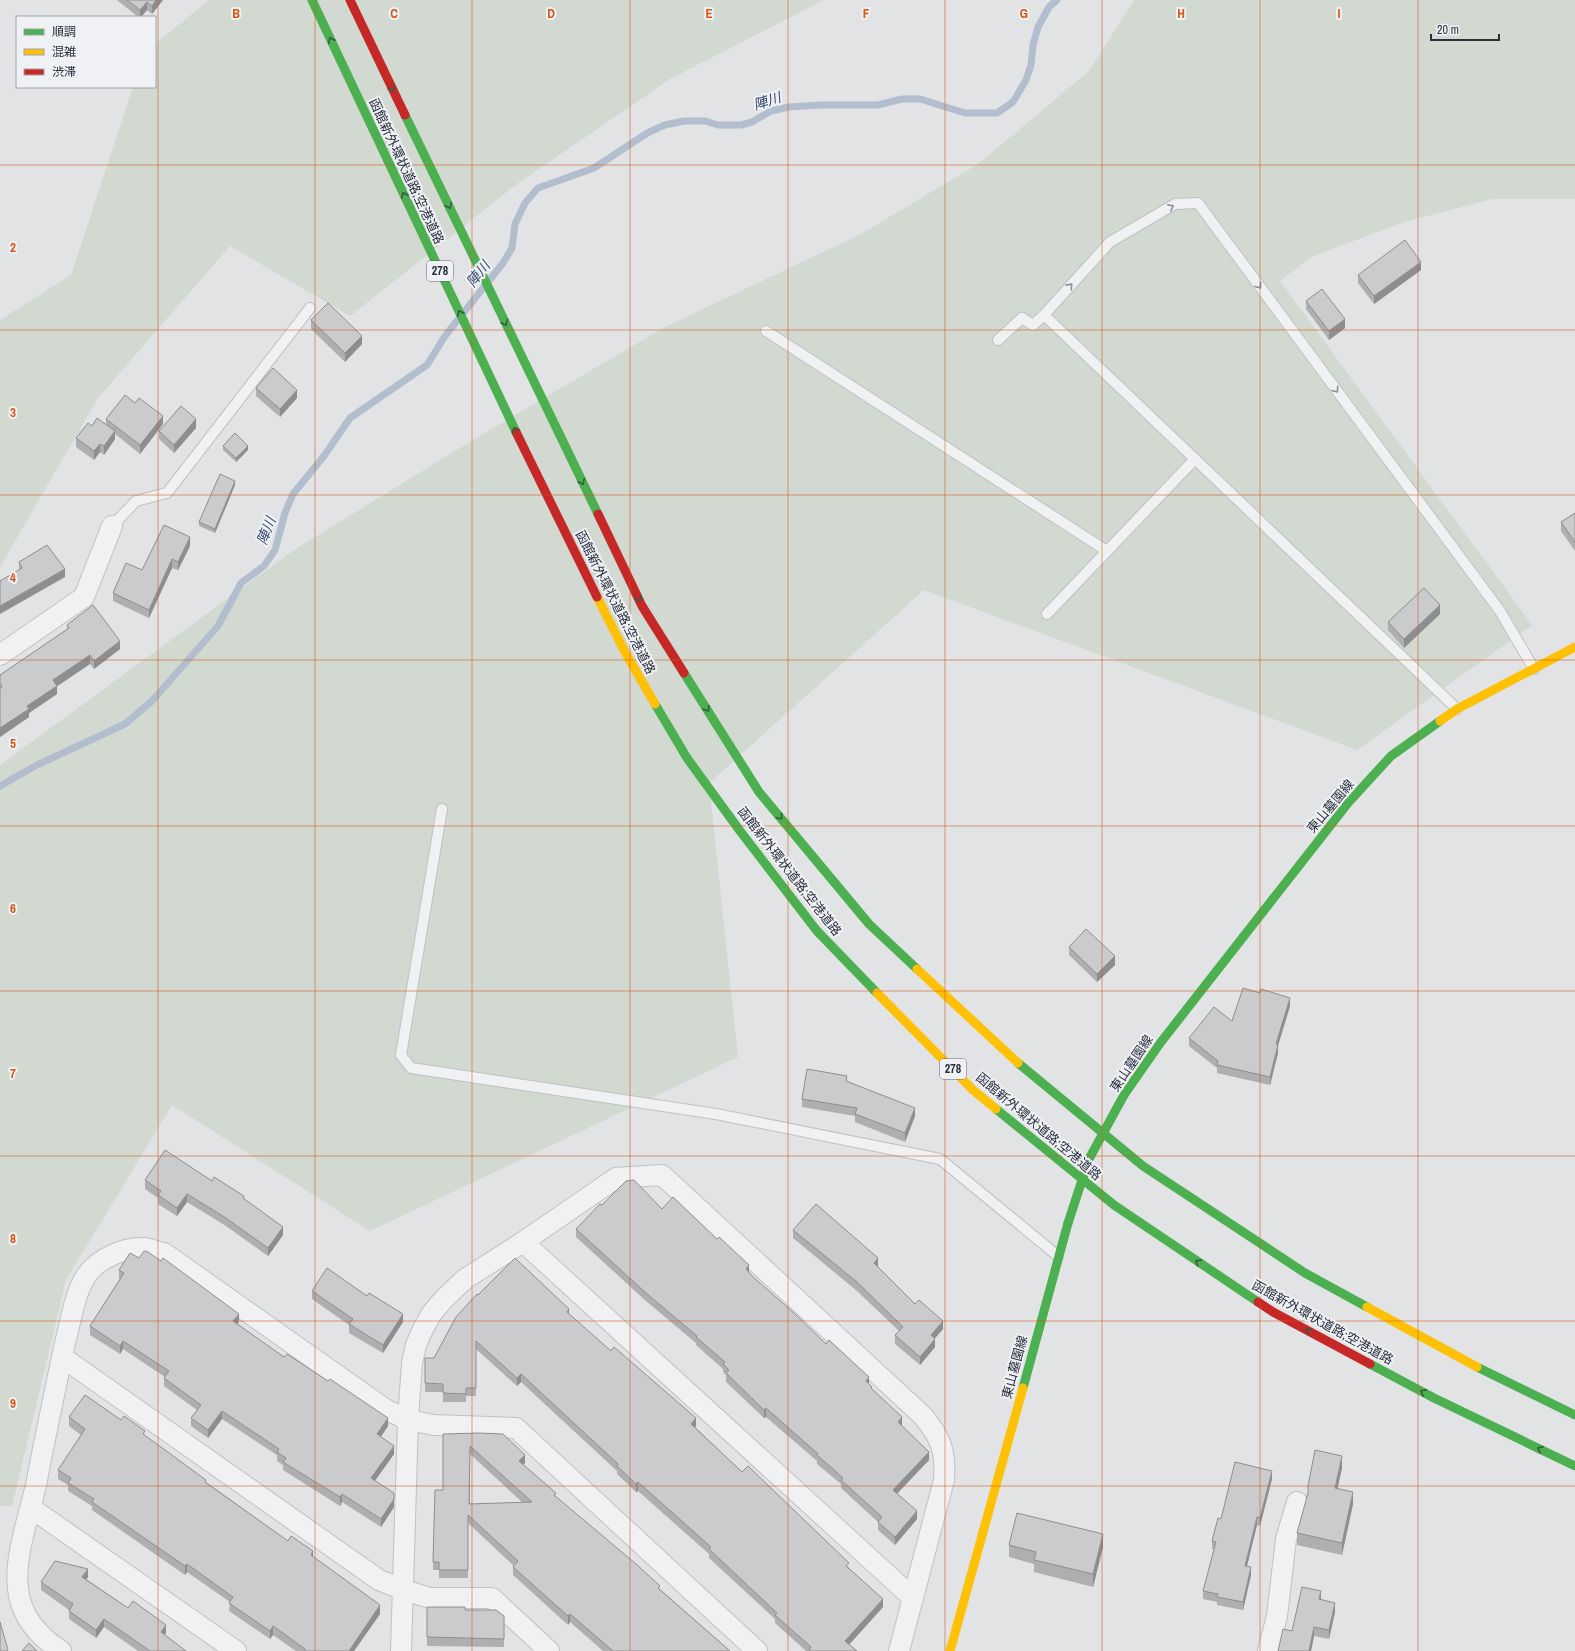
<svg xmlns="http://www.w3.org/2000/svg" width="1575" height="1651" font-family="'Archivo Narrow','Noto Sans JP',sans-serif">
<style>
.green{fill:#d1d9d1}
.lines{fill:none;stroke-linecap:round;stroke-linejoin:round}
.stream{stroke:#b2bdcd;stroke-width:7}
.lane-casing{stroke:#bfc1c3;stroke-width:12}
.street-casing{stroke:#bfc1c3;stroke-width:22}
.lane{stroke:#f0f1f3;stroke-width:10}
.street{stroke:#f0f1f3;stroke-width:20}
.fast{stroke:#4caf50;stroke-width:9}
.slow{stroke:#ffc107;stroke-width:9}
.jam{stroke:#c62828;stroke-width:9}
.fast-bridge{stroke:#4caf50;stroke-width:9}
.wall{fill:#adafb0;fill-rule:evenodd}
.shaded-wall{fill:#8d8e90}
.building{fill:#c9cbcd;stroke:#8d8e90;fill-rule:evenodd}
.oneway{stroke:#365c43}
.oneway2{stroke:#8d9098}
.grid{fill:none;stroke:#d55511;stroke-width:1;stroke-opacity:0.55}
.labels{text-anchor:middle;stroke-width:4;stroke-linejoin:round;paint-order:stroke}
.shield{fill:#eff1f5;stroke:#656974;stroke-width:1}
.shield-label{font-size:12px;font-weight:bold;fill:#2a2f3c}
.street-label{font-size:13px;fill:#2a2f3c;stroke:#eff1f5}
.water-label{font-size:14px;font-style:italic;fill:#384b6c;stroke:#eff1f5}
.grid-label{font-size:13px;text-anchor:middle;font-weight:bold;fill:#d55511;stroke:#eff1f5;stroke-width:4;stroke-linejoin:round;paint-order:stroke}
</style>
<rect width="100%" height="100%" fill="#e1e3e5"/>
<g class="green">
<path d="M209,0H824L670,79L517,184L350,316L230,246L98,398L0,567V320L71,275L133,87H155V44Z"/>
<path d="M1134,0H1575V199H1492L1404,222L1311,257L1280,281L1532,625L1357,750L924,590L709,783L738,1057L370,1231L172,1105L66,1280L12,1506H0V765L294,550L476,438L663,328L861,234L978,164L1089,71Z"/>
</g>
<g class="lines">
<path class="stream" d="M0,786L37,765L125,724L152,701L218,626L241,583L264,566L275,550L285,513L293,494L324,456L350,418L427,365L445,336L503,263L512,248L515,224L525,203L538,188L594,168L649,132L665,125L684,121H705L718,125H741L752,122L771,111L789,107L820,105H878L902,99H920L965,113H997L1013,102L1026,80L1031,65L1033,45L1038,27L1049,7L1057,0"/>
<g class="lane-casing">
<g id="lane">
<path d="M1044,315L1110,242L1175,204L1198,203L1500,611L1534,669"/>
<path d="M766,331L1107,551"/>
<path d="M998,340L1022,318L1033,325L1044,315L1457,709"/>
<path d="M112,526L136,501L167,493L310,308"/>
<path d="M1047,614L1195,459"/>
<path d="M442,809L401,1055L411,1068L716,1114L940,1159L1058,1256"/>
</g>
</g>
<g class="street-casing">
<g id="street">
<path d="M0,655L84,597L112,526"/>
<path d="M523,1242L913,1598"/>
<path d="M62,1357L379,1580L404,1590L430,1598H492L549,1651"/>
<path d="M31,1508L236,1651"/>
<path d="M61,1651C38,1636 21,1617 18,1589C14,1557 29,1516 36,1485C45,1437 55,1390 65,1343C71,1321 74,1295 86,1276C97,1259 124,1247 144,1248C151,1249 158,1252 164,1253L385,1409L408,1420L434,1425L516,1428L757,1651"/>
<path d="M401,1651L408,1420L412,1363L416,1345L423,1329L432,1313L444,1299L465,1279L523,1242L616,1178L662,1175L923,1416C941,1438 946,1451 944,1480L899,1651"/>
<path d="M1268,1651L1277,1616L1286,1539L1297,1502"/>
</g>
</g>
<use href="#lane" class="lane"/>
<use href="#street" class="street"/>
<g class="fast">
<path d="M312,0L516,432"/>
<path d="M405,115L598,514"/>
<path d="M684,673L759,792L869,924L917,969"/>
<path d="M655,704L687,758L740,831L817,931L877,993"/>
<path d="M1018,1063L1143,1166L1305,1273L1367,1307"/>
<path d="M1124,1095L1161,1042L1348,803L1391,756L1440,721"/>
<path d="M996,1109L1114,1205L1258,1302"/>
<path d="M1370,1364L1434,1398L1575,1466"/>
<path d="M1477,1367L1575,1415"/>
<path d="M1023,1388L1068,1223"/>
</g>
<g class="slow">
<path d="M597,597L626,654L655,704"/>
<path d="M1440,721L1457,709L1575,647"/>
<path d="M917,969L1018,1063"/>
<path d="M877,993L973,1090L996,1109"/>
<path d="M1367,1307L1477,1367"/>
<path d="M950,1651L1023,1388"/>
</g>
<g class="jam">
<path d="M350,0L405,115"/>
<path d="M516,432L597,597"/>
<path d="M598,514L642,606L684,673"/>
<path d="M1258,1302L1273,1312L1370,1364"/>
</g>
<path class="fast-bridge" d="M1068,1223L1089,1159L1124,1095"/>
</g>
<g class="wall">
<path d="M117,0H163L152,14L147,10L141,17H138Z"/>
<path d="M1421,270L1374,304L1358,283V275Z"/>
<path d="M1306,301L1345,328L1329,340L1306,309Z"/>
<path d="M311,320L362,344L345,362L311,329Z"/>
<path d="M256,388L297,398L280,417L256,396Z"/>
<path d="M106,419L163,424L140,454L115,434V439L104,455L100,452L94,460L76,447V438L92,426L106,424Z"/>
<path d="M196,428L174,453L159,439V431Z"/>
<path d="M223,446L248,450L236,462L223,450Z"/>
<path d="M235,485L215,533L199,526V522Z"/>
<path d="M1575,513V551L1561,531V522Z"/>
<path d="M190,546L178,570L172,568L149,618L113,601V593Z"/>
<path d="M19,562L65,577L19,570Z"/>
<path d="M1440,614L1404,648L1388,630V622Z"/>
<path d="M67,625L120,649L94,669L90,664L57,686V694L29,713V717L0,737V675L67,629Z"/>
<path d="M1069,947L1115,965L1097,982L1069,955Z"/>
<path d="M1290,1006L1278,1046V1053L1270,1085L1217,1073V1068L1189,1046V1038L1232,1021Z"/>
<path d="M847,1081L915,1116L905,1142L855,1122V1116L802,1107V1099Z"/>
<path d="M145,1180L212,1181L244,1200L283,1235L268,1256L226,1226L187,1202L177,1216L158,1204V1198L145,1189Z"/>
<path d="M602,1205L662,1209L749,1273L869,1384L872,1390L929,1460L897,1493L917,1519L895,1545L878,1530V1522L841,1488V1484L817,1464V1461L766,1417L764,1418L726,1382V1375L723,1372V1369L696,1345V1343L646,1301L576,1237V1229Z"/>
<path d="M793,1230L878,1266V1267L915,1304L943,1329L935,1338V1347L920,1365L895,1344V1335L899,1331L857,1291L793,1238Z"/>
<path d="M119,1270L239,1322L237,1324L284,1357L388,1426L381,1437L394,1454L375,1481L394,1507L381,1527L342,1502L340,1506L283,1470V1465L277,1461V1455L222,1419L208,1438L191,1426V1418L197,1410L164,1386V1378L165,1377L123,1349L120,1354L90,1335V1326L120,1279L119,1278Z"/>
<path d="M312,1291L403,1322L383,1353L349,1333V1325L312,1299Z"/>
<path d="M478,1295L569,1315L696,1426L695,1427L742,1472L849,1568L883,1607L849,1645L857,1651H806L775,1623V1619L709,1558V1554L638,1491L636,1492L617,1474V1471L521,1382L517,1386L476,1349V1396H466V1402H443V1392H425V1358H434Z"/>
<path d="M69,1417L121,1420L145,1436L206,1482L288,1541L313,1557L380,1614L354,1651H296L273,1635L270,1639L229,1611L230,1602L187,1572L185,1575L92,1510V1506L68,1491V1485L58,1479V1470L81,1435L69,1426Z"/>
<path d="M443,1434L525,1463L523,1465L556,1497L730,1651H603L570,1622L568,1625L513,1575V1567L514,1566L468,1523V1578H439V1570H433V1562L443,1490ZM470,1454L523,1503L470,1504Z"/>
<path d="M1342,1468L1337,1489L1353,1504L1342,1555L1297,1545V1533L1308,1495V1486Z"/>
<path d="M1272,1479L1260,1526L1257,1525L1247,1566L1251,1575L1243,1610L1217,1605V1602L1203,1599V1591L1214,1549H1212V1541L1221,1519Z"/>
<path d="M1009,1545L1103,1547L1093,1587L1034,1572V1564L1009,1557Z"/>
<path d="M88,1577L86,1579L128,1608L166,1633L164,1635L186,1651H138L104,1627L96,1638L69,1619V1610L41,1590V1582Z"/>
<path d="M1321,1600L1335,1612L1329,1639L1314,1636L1311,1651H1278L1292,1631Z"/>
<path d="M427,1607L504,1616V1647L427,1646Z"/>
</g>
<g class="shaded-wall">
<path d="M156,0H163L152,14V6Z"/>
<path d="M147,2V10L141,17H140V10Z"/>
<path d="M1421,262V270L1374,304V296Z"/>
<path d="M1345,319V328L1329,340V331Z"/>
<path d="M362,336V344L345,362V353Z"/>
<path d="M297,390V398L280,417V409Z"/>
<path d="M163,416V424L140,454V445Z"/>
<path d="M196,419V428L174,453V445Z"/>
<path d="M115,431V439L104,455V446Z"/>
<path d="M100,444V452L94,460V451Z"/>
<path d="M248,446V450L236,462V458Z"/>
<path d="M235,481V485L215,533V529Z"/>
<path d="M190,537V546L178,570V562Z"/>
<path d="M172,559V568L149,618V610Z"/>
<path d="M65,569V577L0,614V606Z"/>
<path d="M1440,605V614L1404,648V639Z"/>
<path d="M120,641V649L94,669V661Z"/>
<path d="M90,655V664L53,689V680Z"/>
<path d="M57,686V694L29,713V717L0,737V728L27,706Z"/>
<path d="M1115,956V965L1097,982V974Z"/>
<path d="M1290,998V1006L1278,1045V1053L1270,1085V1077L1276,1044Z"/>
<path d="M915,1108V1116L905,1142V1133Z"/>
<path d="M187,1194V1202L177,1216V1208Z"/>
<path d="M283,1227V1235L268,1256V1248Z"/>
<path d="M878,1258V1266L874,1272V1263Z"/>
<path d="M749,1265V1273L746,1269Z"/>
<path d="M569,1309V1317L567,1312Z"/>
<path d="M239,1314V1322L233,1329V1321Z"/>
<path d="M403,1314V1322L383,1353V1345Z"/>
<path d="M943,1321V1329L931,1343V1335Z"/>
<path d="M935,1339V1347L920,1365V1357Z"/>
<path d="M123,1341V1349L120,1354V1346Z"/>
<path d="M521,1374V1382L517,1386V1378Z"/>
<path d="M869,1377V1385L866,1381Z"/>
<path d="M766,1408V1417L764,1418V1410Z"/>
<path d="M222,1411V1419L208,1438V1430Z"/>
<path d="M902,1417V1426L898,1422Z"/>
<path d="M388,1418V1426L377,1442V1434Z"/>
<path d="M696,1418V1426L691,1432V1424Z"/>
<path d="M394,1446V1454L371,1486V1478Z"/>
<path d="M929,1452V1460L893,1498V1490Z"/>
<path d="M525,1455V1463L519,1469V1461Z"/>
<path d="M1342,1456V1468L1335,1500V1488Z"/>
<path d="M1272,1471V1479L1260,1526V1518Z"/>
<path d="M638,1482V1491L636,1492V1484Z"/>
<path d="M1353,1492V1504L1342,1555V1543Z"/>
<path d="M394,1493V1507L381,1527V1519Z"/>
<path d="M342,1494V1502L340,1506V1497Z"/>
<path d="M917,1511V1519L895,1545V1537Z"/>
<path d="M1257,1517V1525L1245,1574V1566Z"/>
<path d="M1103,1534V1547L1093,1587V1574Z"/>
<path d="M313,1551V1560L311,1555Z"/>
<path d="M187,1564V1572L185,1575V1566Z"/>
<path d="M1251,1567V1575L1243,1610V1602Z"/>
<path d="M88,1569V1577L82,1585V1577Z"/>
<path d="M1321,1591V1601L1319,1599Z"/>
<path d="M883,1599V1607L845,1649V1641Z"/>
<path d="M1335,1603V1612L1329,1639V1630Z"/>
<path d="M380,1605V1614L354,1651H349Z"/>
<path d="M570,1614V1622L568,1625V1616Z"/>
<path d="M104,1619V1627L96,1638V1630Z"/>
<path d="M166,1625V1633L161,1640V1632Z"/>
<path d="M273,1626V1635L270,1639V1631Z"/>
<path d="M1314,1627V1636L1311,1651H1309Z"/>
</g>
<g class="building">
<path d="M127,0H156L152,6L147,2L140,10Z"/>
<path d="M1405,240L1421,262L1374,296L1358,275Z"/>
<path d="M1322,289L1345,319L1329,331L1306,301Z"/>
<path d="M328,303L362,336L345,353L311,320Z"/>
<path d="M273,368L297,390L280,409L256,388Z"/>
<path d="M125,395L135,403L139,398L163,416L140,445L106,419Z"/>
<path d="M181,406L196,419L174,445L159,431Z"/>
<path d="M97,418L115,431L104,446L100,444L94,451L76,438L88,423L92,426Z"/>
<path d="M235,433L248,446L236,458L223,446Z"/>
<path d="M220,474L235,481L215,529L199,522Z"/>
<path d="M1575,513V542L1561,522Z"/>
<path d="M164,525L190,537L178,562L172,559L149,610L113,593L126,563L142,570Z"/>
<path d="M47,545L65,569L0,606V581L22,568L19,562Z"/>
<path d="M1424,588L1440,605L1404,639L1388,622Z"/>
<path d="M93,605L120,641L94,661L90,655L53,680L57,686L27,706L29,709L0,728V689L2,687L0,684V675L69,628L67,625Z"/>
<path d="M1086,929L1115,956L1097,974L1069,947Z"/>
<path d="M1243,988L1260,993L1261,989L1290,998L1276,1044L1278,1045L1270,1077L1217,1065L1218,1061L1189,1038L1214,1007L1232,1021Z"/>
<path d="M807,1069L847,1076L846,1081L915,1108L905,1133L855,1114L857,1108L802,1099Z"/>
<path d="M165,1150L212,1181L214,1177L244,1196L243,1198L283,1227L268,1248L226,1218L187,1194L177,1208L158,1195L161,1191L145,1180Z"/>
<path d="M634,1180L662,1209L673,1197L717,1239L719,1237L749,1265L746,1269L752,1276L795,1314L826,1344L829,1340L869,1377L866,1381L872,1387L871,1388L902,1417L898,1422L929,1452L893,1490L917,1511L895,1537L878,1522L882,1517L841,1480L843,1478L817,1455L818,1454L766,1408L764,1410L726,1373L729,1370L723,1364L725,1362L696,1337L697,1336L646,1293L576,1229L600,1204L602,1205L626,1181Z"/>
<path d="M816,1204L878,1258L874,1263L915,1304L919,1300L943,1321L931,1335L935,1339L920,1357L895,1335L903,1327L857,1282L793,1230Z"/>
<path d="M144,1251L148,1252L161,1261L163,1258L239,1314L233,1321L284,1357L287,1354L328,1381L330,1379L388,1418L377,1434L394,1446L371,1478L394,1493V1499L381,1519L342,1494L340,1497L283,1462L286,1458L277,1452L279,1449L222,1411L208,1430L191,1418L201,1405L164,1378L169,1371L123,1341L120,1346L90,1326L124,1273L119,1270L130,1253L139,1258Z"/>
<path d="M515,1258L569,1309L567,1312L611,1351L614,1347L696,1418L691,1424L742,1472L748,1466L849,1563L846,1566L854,1573L883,1599L845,1641L857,1651H811L809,1649L811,1647L775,1615L777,1613L709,1549L711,1547L638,1482L636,1484L617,1466L618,1464L521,1374L517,1378L476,1341V1388H466V1394L443,1393V1384L425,1383V1358H434L456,1317L477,1294L478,1295Z"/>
<path d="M327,1268L367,1296L369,1293L403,1314L383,1345L349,1324L353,1319L312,1291Z"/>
<path d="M85,1395L121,1420L124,1416L145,1431L143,1434L206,1480L205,1482L288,1541L291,1536L313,1551L311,1555L380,1605L349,1651H306L305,1650V1649L273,1626L270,1631L229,1603L233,1597L187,1564L185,1566L92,1502L94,1499L68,1483L71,1478L58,1470L85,1429L69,1417Z"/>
<path d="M479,1433L503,1434L525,1455L519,1461L556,1493L554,1495L636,1564L660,1586L658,1588L730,1651H613L570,1614L568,1616L513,1567L518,1561L468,1515V1570H439V1562H433L435,1490H443V1434ZM470,1446L532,1502L469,1504Z"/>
<path d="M1315,1450L1342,1456L1335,1488L1353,1492L1342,1543L1297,1533L1308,1493V1486Z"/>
<path d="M1235,1462L1272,1471L1260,1518L1257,1517L1245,1566L1251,1567L1243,1602L1217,1597L1218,1594L1203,1591L1216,1542L1212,1541L1218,1518L1221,1519Z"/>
<path d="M1017,1513L1103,1534L1093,1574L1034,1560L1036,1552L1009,1545Z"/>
<path d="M55,1561L88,1569L82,1577L128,1608L133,1601L166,1625L161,1632L186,1651H150L104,1619L96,1630L69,1611L73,1604L41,1582Z"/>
<path d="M1302,1587L1321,1591L1319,1599L1335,1603L1329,1630L1314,1627L1309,1651H1278L1283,1629L1292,1631Z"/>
<path d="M427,1607H465V1610H496L504,1616V1639L427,1637Z"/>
<path d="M0,1622L8,1650L6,1651H0Z"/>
<path d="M29,1643L37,1651H22Z"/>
</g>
<defs><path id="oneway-chevron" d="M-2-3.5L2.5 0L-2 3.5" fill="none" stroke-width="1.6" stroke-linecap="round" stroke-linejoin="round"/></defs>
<g class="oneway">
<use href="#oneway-chevron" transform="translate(331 40) rotate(-115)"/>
<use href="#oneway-chevron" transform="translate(392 89) rotate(64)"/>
<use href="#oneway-chevron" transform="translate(404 195) rotate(-115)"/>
<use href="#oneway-chevron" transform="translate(449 206) rotate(64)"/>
<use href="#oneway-chevron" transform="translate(460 313) rotate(-115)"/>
<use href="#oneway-chevron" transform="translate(505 323) rotate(64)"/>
<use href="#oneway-chevron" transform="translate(515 430) rotate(-115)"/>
<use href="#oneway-chevron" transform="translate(582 482) rotate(64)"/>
<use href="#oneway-chevron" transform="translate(639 599) rotate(64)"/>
<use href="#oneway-chevron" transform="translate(707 709) rotate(58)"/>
<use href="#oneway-chevron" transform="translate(780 817) rotate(50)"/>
<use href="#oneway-chevron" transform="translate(1198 1262) rotate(-146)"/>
<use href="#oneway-chevron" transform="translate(1308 1331) rotate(-152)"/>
<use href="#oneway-chevron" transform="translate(1423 1392) rotate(-152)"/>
<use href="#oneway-chevron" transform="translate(1540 1449) rotate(-154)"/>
</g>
<g class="oneway2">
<use href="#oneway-chevron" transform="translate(1171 207) rotate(-26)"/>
<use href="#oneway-chevron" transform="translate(1070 286) rotate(-48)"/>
<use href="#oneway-chevron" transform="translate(1259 286) rotate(54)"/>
<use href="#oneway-chevron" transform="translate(1336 390) rotate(54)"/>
</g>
<path class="grid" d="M158,0V1651M315,0V1651M472,0V1651M630,0V1651M788,0V1651M945,0V1651M1102,0V1651M1260,0V1651M1418,0V1651M0,165H1575M0,330H1575M0,495H1575M0,660H1575M0,826H1575M0,991H1575M0,1156H1575M0,1321H1575M0,1486H1575"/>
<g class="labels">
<g class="shield">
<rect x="427" y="261" width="26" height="20" rx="3"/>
<rect x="940" y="1059" width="26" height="20" rx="3"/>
</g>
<g class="shield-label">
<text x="440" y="275">278</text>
<text x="953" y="1073">278</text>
</g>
<g class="street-label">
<text transform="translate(407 171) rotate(65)" y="5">函館新外環状道路;空港道路</text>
<text transform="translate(616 602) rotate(63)" y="5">函館新外環状道路;空港道路</text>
<text transform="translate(1330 806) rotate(-50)" y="5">東山墓園線</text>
<text transform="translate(790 871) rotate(52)" y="5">函館新外環状道路;空港道路</text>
<text transform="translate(1131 1063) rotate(-56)" y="5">東山墓園線</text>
<text transform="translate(1039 1126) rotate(40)" y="5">函館新外環状道路;空港道路</text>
<text transform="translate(1323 1322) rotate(29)" y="5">函館新外環状道路;空港道路</text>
<text transform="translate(1014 1367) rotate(-75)" y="5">東山墓園線</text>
</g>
<g class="water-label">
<text transform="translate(767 101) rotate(-18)" y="5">陣川</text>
<text transform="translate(478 274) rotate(-52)" y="5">陣川</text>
<text transform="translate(266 531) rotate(-69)" y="5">陣川</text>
</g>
</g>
<g class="grid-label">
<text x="236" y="18">B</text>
<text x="394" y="18">C</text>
<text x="551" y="18">D</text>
<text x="709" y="18">E</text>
<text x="866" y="18">F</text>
<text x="1024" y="18">G</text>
<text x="1181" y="18">H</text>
<text x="1339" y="18">I</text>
<text x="13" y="252">2</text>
<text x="13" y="417">3</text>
<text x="13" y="582">4</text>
<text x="13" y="748">5</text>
<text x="13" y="913">6</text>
<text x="13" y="1078">7</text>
<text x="13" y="1243">8</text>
<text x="13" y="1408">9</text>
</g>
<rect x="16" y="16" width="140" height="72" fill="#eff1f5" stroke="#a0a3ab"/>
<rect x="24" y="29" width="20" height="6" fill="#4caf50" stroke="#a0a3ab"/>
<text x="52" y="36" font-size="12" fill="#2a2f3c">順調</text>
<rect x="24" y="49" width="20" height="6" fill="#ffc107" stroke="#a0a3ab"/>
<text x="52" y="56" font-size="12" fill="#2a2f3c">混雑</text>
<rect x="24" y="69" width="20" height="6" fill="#c62828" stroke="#a0a3ab"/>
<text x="52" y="76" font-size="12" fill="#2a2f3c">渋滞</text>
<path d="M1431 34v6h68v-6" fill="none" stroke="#2a2f3c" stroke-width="2"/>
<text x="1437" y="34" font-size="12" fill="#2a2f3c" stroke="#eff1f5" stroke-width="3" paint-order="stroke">20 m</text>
</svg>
